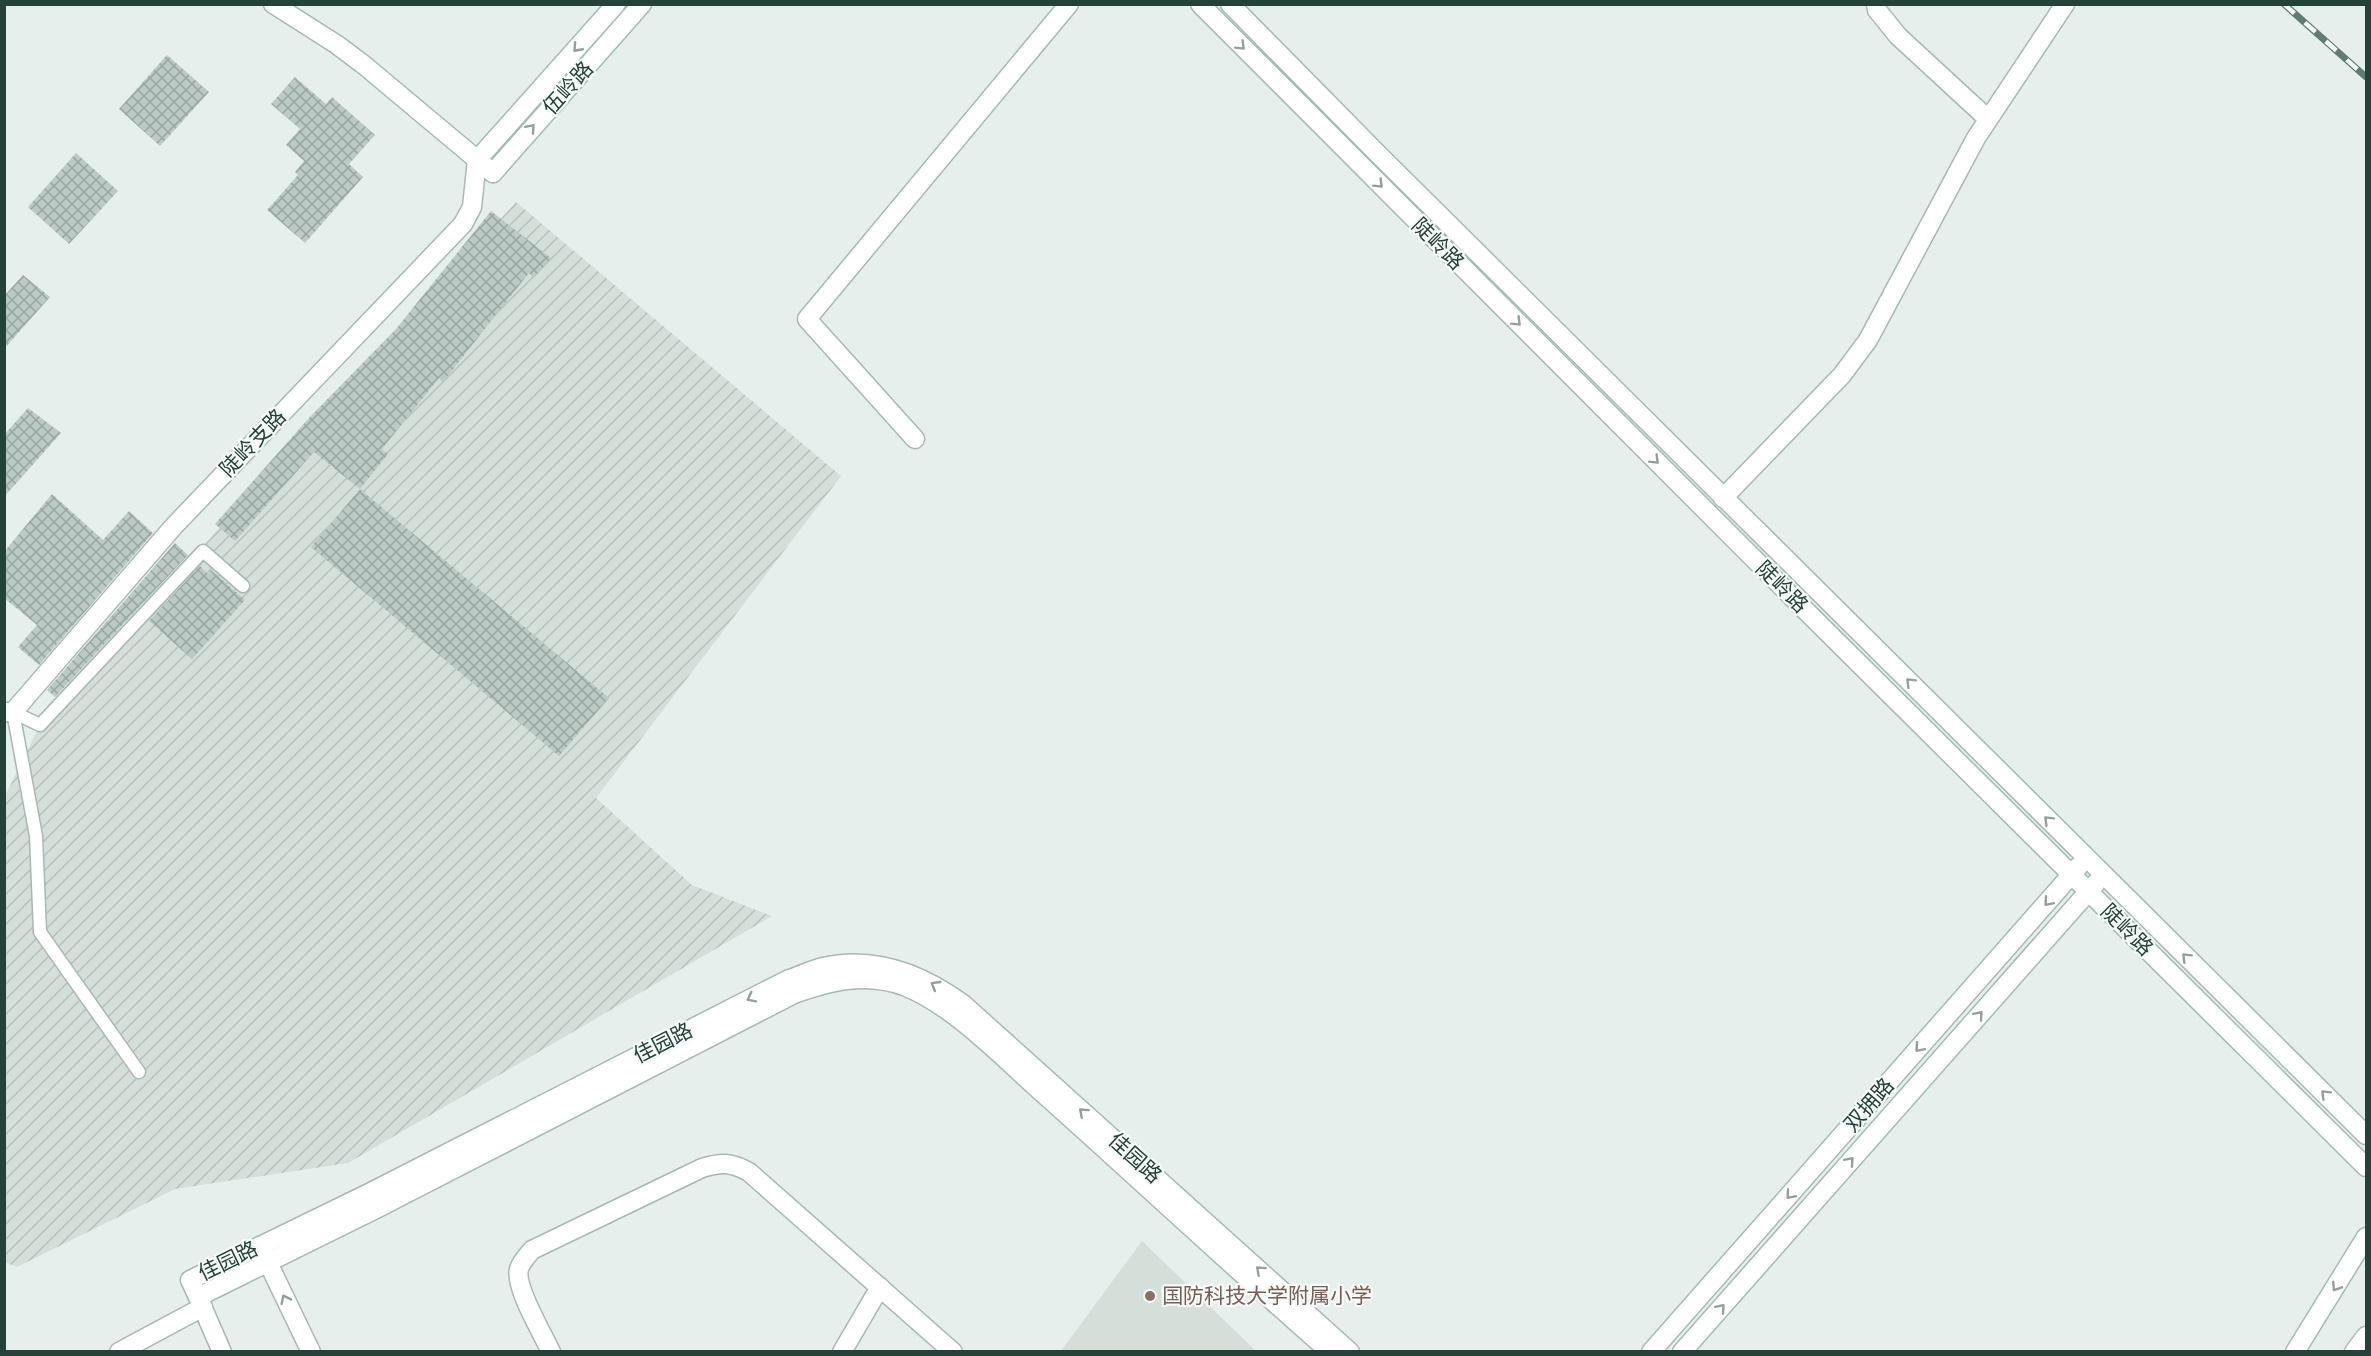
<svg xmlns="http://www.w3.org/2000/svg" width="2371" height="1356" font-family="'Space Grotesk','Noto Sans SC',sans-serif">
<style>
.built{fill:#d4dfda}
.industrial{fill:url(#industrial-furrows)}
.building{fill:url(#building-cross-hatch)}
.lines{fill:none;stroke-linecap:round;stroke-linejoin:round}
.service-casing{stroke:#a8b8b2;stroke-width:15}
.minor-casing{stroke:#a8b8b2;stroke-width:21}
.tertiary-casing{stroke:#a8b8b2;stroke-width:21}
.secondary-casing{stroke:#a4bbb3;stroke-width:21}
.service{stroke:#fff;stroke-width:12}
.minor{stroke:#fff;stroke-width:18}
.tertiary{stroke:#fff;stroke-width:18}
.secondary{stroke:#fff;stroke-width:18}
.rail-casing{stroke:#5f7d75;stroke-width:7}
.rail{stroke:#f7fbf9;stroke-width:4.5;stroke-dasharray:14;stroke-linecap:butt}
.oneway{stroke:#92a09c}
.education-dot{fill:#8d6e63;stroke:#f7fbf9;stroke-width:2}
.labels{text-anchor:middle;stroke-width:4.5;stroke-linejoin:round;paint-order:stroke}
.street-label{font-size:21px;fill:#24423a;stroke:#f7fbf9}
.education-label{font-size:21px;fill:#785e54;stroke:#f7fbf9;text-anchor:start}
</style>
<defs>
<pattern id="industrial-furrows" width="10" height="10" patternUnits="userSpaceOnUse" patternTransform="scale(1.5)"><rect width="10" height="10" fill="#d4dfda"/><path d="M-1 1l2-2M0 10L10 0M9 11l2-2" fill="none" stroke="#b6c1bc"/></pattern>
<pattern id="building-cross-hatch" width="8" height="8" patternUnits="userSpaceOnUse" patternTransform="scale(1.5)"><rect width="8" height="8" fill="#bbcac4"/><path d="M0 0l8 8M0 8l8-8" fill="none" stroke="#98a6a0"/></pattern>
</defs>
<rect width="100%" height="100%" fill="#e6efeb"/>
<path class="built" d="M1142,1241L1256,1351H1061Z"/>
<path class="industrial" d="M516,202L841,476L596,798L692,885L772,916L348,1163L175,1189L17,1267L4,1262V798L40,725Z"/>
<g class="building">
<path d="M167,55L209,92L160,146L119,109Z"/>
<path d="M295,77L326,104L332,97L375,135L349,164L363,177L305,243L267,210L298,175L295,172L304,161L286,145L300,129L271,104Z"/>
<path d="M76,153L118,191L69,244L28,207Z"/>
<path d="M491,211L551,258L534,278L529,273L443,382L439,378L382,449L388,454L360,489L314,452L235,541L215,524L309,418L396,329Z"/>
<path d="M23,275L50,297L4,349V296Z"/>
<path d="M28,408L61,433L4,497V435Z"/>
<path d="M360,489L609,698L559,756L311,547Z"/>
<path d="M52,494L103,540L129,511L153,533L39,665L18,647L37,625L4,598V552Z"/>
<path d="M175,543L188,555L55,697L47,690Z"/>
<path d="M200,566L208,574L211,570L245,600L192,659L149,621Z"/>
</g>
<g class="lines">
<g class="service-casing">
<g id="service">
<path d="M13,712L36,836L40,932L139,1072"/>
<path d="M13,712L40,725L203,551L243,586"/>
</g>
</g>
<g class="minor-casing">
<g id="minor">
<path d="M1876,4L1877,10L1898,36L1988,119"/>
<path d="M915,439L807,319L1069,4"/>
<path d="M1723,498L1842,375L1868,340L1976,138L2065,4"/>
<path d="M4,712H13L174,526L463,224L472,207L477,160"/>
<path d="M260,1246L311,1352"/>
<path d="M198,1297L222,1352"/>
<path d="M119,1352L203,1307"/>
<path d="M551,1352C543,1334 514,1287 519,1269C521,1262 527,1256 532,1250L702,1168C721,1162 731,1162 749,1172L953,1352"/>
<path d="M842,1352L880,1287"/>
</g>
</g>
<g class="tertiary-casing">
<g id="tertiary">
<path d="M273,4L336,44L364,65L493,173"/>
<path d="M1330,1352C1234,1268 1141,1181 1047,1097C1005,1060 955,1006 904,986C865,972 831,981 794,994L376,1209L198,1297L190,1280L369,1193L787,980C799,976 811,970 823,967C875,955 922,974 963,1004L1350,1352"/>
</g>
</g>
<g class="secondary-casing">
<g id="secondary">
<path d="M1200,4L1800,605L2366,1167"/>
<path d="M1230,4L1379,155L2366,1135"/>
<path d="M477,160L616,4"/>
<path d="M493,173L642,4"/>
<path d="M1651,1352L2079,866"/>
<path d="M1682,1352L2096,883"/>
<path d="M2295,1352L2366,1237"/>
<path d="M2354,1352L2366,1336"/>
</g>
</g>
<use href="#service" class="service"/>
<use href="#minor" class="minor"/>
<use href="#tertiary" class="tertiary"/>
<use href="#secondary" class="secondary"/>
<g class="rail-casing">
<path id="rail" d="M2284,4L2366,77"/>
</g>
<use href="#rail" class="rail"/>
</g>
<defs><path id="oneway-chevron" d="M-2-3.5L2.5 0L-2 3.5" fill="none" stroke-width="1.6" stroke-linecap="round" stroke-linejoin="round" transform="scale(1.5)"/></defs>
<g class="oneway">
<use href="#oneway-chevron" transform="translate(1241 46) rotate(45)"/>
<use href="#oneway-chevron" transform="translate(577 48) rotate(132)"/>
<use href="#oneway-chevron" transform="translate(531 128) rotate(-49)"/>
<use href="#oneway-chevron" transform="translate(1379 184) rotate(45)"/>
<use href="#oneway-chevron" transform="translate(1517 322) rotate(45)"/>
<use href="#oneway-chevron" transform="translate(1655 460) rotate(45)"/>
<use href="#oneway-chevron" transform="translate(1910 682) rotate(-135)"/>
<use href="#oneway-chevron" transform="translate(2048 820) rotate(-135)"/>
<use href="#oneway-chevron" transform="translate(2048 902) rotate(131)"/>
<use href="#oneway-chevron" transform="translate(2186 957) rotate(-135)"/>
<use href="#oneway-chevron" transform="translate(935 985) rotate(-149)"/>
<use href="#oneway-chevron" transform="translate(751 998) rotate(153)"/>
<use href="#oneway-chevron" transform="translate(1979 1015) rotate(-49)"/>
<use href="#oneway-chevron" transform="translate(1919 1048) rotate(131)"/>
<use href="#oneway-chevron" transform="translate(2325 1094) rotate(-135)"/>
<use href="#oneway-chevron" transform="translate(1083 1112) rotate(-138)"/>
<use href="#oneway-chevron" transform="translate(1850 1161) rotate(-49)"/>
<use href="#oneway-chevron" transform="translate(1790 1195) rotate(131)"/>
<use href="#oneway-chevron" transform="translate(1260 1270) rotate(-138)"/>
<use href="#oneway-chevron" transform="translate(2336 1287) rotate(123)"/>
<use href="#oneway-chevron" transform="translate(285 1299) rotate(-116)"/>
<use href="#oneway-chevron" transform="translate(1721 1308) rotate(-49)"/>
</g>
<circle class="education-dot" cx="1150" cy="1296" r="6"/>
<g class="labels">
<g class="street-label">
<text transform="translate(568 88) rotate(-48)" y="7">伍岭路</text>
<text transform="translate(1438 244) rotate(45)" y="7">陡岭路</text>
<text transform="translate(253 443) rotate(-46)" y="7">陡岭支路</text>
<text transform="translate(1782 587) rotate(45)" y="7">陡岭路</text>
<text transform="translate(2127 930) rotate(45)" y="7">陡岭路</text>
<text transform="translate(663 1043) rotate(-27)" y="7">佳园路</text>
<text transform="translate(1869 1105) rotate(-49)" y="7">双拥路</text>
<text transform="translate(1135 1158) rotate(42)" y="7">佳园路</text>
<text transform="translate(228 1261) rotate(-26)" y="7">佳园路</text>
</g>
<g class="education-label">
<text x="1162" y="1303">国防科技大学附属小学</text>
</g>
</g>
<rect width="2371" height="1356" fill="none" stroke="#24423a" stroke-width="12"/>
</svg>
